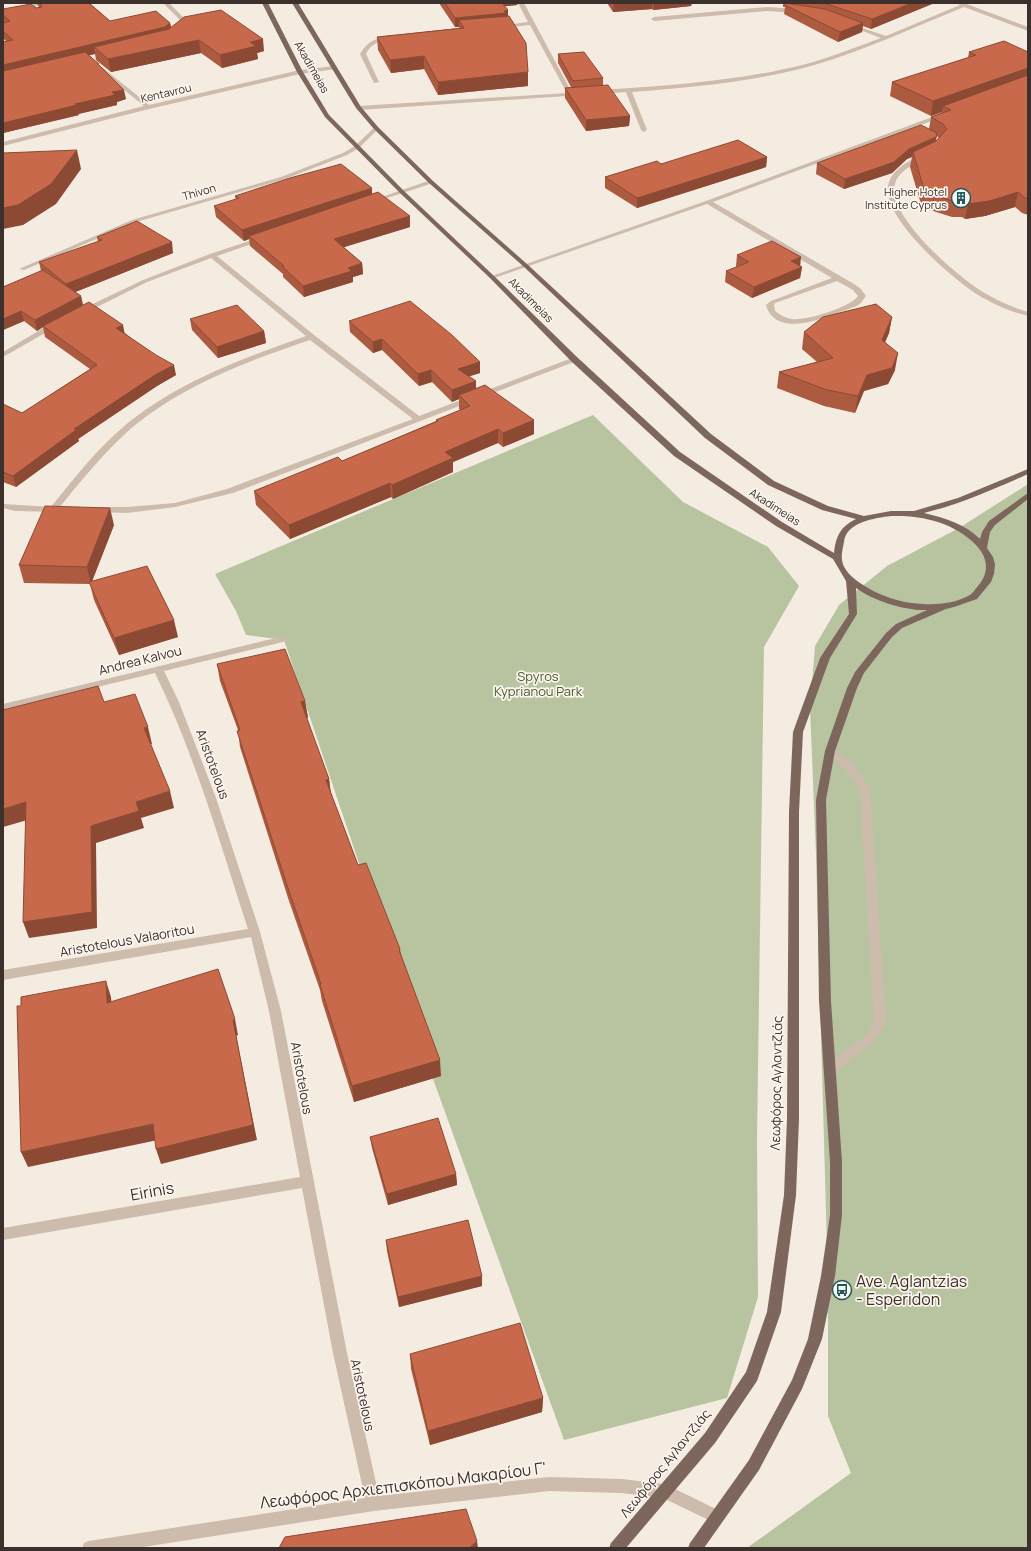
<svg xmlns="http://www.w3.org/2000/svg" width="1031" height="1551" font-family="Manrope,sans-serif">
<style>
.green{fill:#b8c4a0}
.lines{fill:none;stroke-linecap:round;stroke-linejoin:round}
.minor{fill:#cdbbac;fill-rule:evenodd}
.major{fill:#7d675c;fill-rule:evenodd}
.wall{fill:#ac5a40;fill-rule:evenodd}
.shaded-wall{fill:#8c4a34}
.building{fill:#c8694b;stroke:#8c4a34}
.labels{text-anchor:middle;stroke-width:3.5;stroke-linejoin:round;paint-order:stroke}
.far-street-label{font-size:11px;fill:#3b302b;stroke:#fbf5ee}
.far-poi-label{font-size:11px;fill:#3b302b;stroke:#fbf5ee;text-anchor:end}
.street-label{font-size:13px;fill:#3b302b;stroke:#fbf5ee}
.park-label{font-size:13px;fill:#4a5a2e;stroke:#fbf5ee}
.near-street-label{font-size:16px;fill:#3b302b;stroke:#fbf5ee}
.near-poi-label{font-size:16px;fill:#3b302b;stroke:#fbf5ee;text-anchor:start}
</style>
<rect width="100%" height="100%" fill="#f4ebe1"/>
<g class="green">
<path d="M593,415L683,502L768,547L799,586L764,647L757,1139L758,1297L727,1398L564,1440L412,1021L284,640L246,635L236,611L215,574Z"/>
<path d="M1028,484V1548H747L851,1473L828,1416V1284L816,855L810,708L815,646L839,605L887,566L959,528Z"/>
</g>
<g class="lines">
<g class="minor">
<path d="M33,3H40L36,6V8L42,14V16H38L30,8V5Z"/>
<path d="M163,3H169L186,20L188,26L184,30L179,29L182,26L181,21Z"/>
<path d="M518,3H524L572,93H581V95L359,110L356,108L359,106L567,93L530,25L502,28L499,26L528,22Z"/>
<path d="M956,3H964L1028,27V31L964,7C914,27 864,51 811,66C753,82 692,87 632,92L647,130L644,132L641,130L626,92L599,94L596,92L599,90C669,86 739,81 806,64C832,57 856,47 881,38L847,25V23L886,36L960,5Z"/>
<path d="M768,7L797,9L800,11L797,13L768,11L654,21L651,19L654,17Z"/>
<path d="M390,35L393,37L392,38C380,41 371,43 366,54L379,82L374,83L360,54C367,41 377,38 390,35Z"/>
<path d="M334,66L336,67V69L300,74L149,109L3,146V142L144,106L100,70L99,69L102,67L149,105L300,70Z"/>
<path d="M943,113L946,115L945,116L713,202L854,284L861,289L866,296C864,298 862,302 860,304C854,308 844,310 837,313C817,321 775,336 766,305L771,301L832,278L707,204L494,278L489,277L706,201ZM837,281L853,290L858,296C851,307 806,321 792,319C786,318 780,315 775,311L774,305L775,303Z"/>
<path d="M376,126L378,127V129L359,148L347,155L285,179L136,222L24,270L19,269L132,220L281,177L343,153L355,146Z"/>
<path d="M921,155L926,156C916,165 899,169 895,184C886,216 958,277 983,292C997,300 1013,308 1028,312V316C1011,312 993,304 978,295C953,279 877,215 889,182C894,168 909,161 921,155Z"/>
<path d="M431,180L434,182L433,183L375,202L370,201Z"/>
<path d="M261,237L264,239L263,240L217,256L314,335L419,416L572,358H575L579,360L233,493L175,507L127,513L95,512L94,510L98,507H127L175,503L227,489L413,419L310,340C245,362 178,387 126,433C101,456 80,482 59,508L60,510L59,512L15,511L3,508V504L51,507C73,480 95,451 122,428C175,383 241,359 306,336L211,258L147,282L85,313H79L78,311L143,280L210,254Z"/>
<path d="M52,323H55L59,325L3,357V352Z"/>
<path d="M284,636L289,639L287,641L164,671L179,702L216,798L260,932L281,1011L347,1353L379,1496L549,1477L622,1479L664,1484L669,1486L722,1512L724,1517L722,1522L717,1524L663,1498L622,1493L549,1491L374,1511L137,1548H82L84,1543L89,1541L365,1498L333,1353L302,1188L3,1240V1228L300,1177L269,1011L251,937L3,980V970L248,929C220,843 195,755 155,673L3,710V704Z"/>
<path d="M830,748L852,762L870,788L886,1023L875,1040L834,1074L830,1075L826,1074L824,1070L826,1066L867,1034L874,1022L860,789L844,768L827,753L825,751Z"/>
</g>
<path class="major" d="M262,3H268L303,72L329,115L404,191L494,276L578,358L680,452L782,522L834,553C836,536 840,527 856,519L822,510L768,485L705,438L523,266L429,183L374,129L356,108L292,3H298L361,107L378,127L433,181L527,264L711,434L774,481L828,506L864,516L891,511H914L958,498L1028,469V474C994,489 960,504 924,513C945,518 965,524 980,539L982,532L989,521L1028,493V499L995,525L990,532L987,548L993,557L995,564L994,574L991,582L977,599L954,607L946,609L902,628L892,637L864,673L857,688L835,751L826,800L831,1001L842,1162V1215L835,1276L822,1339L802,1389L759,1470L704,1548H688L690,1543L749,1460L792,1380L808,1339L821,1276L830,1215V1162L819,1001L816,800L825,751L847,688L855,672L886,633L896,624L927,610C905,611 874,601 856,588L857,614L830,658L803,732L799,812V1119L796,1195L781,1312L757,1381L715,1443L626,1548H609L611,1543L705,1433L746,1372L767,1312L784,1195L787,1119L789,812L793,732L820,658L849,614L846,581L833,559L776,526L674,456L572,362L490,278L400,193L325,117L297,72ZM891,516C921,515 953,522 975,544C988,557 990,572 978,586C975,589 973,593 970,595C956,603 938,605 923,604C900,603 879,596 860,583C853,578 843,570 842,560C841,555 843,547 844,542C846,522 875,518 891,516Z"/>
</g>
<g class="wall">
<path d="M37,3H89L110,21L170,23L171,27L264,51L257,53L258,59L222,68L201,53L111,72L96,60L95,54L89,55L100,66L126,99L117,102V105L78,114L79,115L3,133V42L6,41L3,38V23H4L3,22V9L36,8L39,7L38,6Z"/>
<path d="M439,3H518L517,5L504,6L508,10V16L528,86L438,95L424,69L391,73L378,50L377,37L459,28V27H455Z"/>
<path d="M607,3H692L691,6L653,10L652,9L613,12Z"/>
<path d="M783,3H932V4L871,29L863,26L862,32L838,42L784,14L785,7H783Z"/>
<path d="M969,52H1028V215L1022,213L1015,207L985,216L965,219L962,217H952L930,210L927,206L921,204L910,167L912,157L907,159L892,173L844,189L816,174L817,163L929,129L931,117L941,113L942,112L931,116L890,96L892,82L968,58ZM937,136L939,138L936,141Z"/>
<path d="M558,54L603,78V85L630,116L629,126L586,131L565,98V88L571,87L558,63Z"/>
<path d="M767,157L766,167L637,208L605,188V177L661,164Z"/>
<path d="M372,194L410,227L343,247L362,263L363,274L353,277V282L304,297L283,277V274L250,246L249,239L244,241L216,217L214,206L236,200L235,196Z"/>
<path d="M97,237L173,253L75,292L81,296L83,305L125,333L176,375L157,386L78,439L79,441L16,487L3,482V404L22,413L90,369L45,337L43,327L37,331L24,321L3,330V287L41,271L39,262L98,242Z"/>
<path d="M737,255L802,267L800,278L752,298L725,282L726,271L737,267L736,266Z"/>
<path d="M892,317L889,333L885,342L895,370L888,384L864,391L855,413L824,406L777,388L779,372L817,362L802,349L804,332Z"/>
<path d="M190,319L264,331L266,343L218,358L192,330Z"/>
<path d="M349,321L480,362V373L469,376L476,388L534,420V434L503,447L498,443L453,462V472L393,499L391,497L290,539L256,505L254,491L342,461L436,421V420L460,410L459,409V399L452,402L432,382L419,386L382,350L373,353L350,332Z"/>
<path d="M114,525L92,581L178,637L119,655L94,600L90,584L24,583L19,565Z"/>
<path d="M217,664L305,701L308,718H306L329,779L331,794L358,865L400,949L401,954L441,1076L354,1102L322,1001L320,990L289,901L240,747L238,730L220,681Z"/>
<path d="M370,1137L456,1174L457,1185L388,1205L372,1148Z"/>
<path d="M386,1240L482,1276V1286L399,1307L387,1251Z"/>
<path d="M410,1354L543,1398L542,1412L430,1445L411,1369Z"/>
</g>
<g class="shaded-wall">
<path d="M498,3H518L517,5L498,7Z"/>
<path d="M614,3H652V9L613,12Z"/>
<path d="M654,3H692L691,6L653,10Z"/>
<path d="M912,3H932V4L871,29L872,19Z"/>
<path d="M508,10V19L459,20V27H455V18Z"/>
<path d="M170,23L172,32L94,47L95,54L3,76V65Z"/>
<path d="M863,23L862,32L838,42L840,32Z"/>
<path d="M263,39L264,51L257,53L258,59L222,68L220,55L250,42Z"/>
<path d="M199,40L201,53L111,72L108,59Z"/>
<path d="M424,56V69L391,73L390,60Z"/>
<path d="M1028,68V81L943,106L942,112L931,116L933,101Z"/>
<path d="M528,72V86L438,95V82Z"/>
<path d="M124,90L126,99L117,102V105L78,114L79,115L3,133V123L75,104L112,92Z"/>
<path d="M630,116L629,126L586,131V120Z"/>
<path d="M937,133L935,144L913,152L912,157L907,159L892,173L844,189L845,179L909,149Z"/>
<path d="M77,150L81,169L56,204L23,225L3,229V208Z"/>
<path d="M767,157L766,167L637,208V198Z"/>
<path d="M372,188V198L249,236V239L244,241L242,230Z"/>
<path d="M1018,192L1015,207L985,216L965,219L968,204Z"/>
<path d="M410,216V227L335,250L334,239Z"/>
<path d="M172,242L173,253L68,295L66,284Z"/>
<path d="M801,257L800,268L802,267L800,278L752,298L754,287L791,261Z"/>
<path d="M362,263L363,274L353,277V282L304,297L303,286L348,268Z"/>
<path d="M81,296L83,306L43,326V327L37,331L35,320Z"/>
<path d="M21,311L24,321L3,330V319Z"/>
<path d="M892,317L889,333L879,356L882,340Z"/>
<path d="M123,325L125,335L116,328Z"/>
<path d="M264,331L266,343L218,358L217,347Z"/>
<path d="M382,339V350L373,353V342Z"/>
<path d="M898,353L895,370L888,384L864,391L855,413L858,396L867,375Z"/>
<path d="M480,362V373L458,380V369Z"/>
<path d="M174,365L176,375L157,386L78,439L79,441L16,487L13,476L74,429L155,375Z"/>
<path d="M431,370L432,382L419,386L418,374Z"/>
<path d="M476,381V393L459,395V399L452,402V390Z"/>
<path d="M534,420V434L503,447V433Z"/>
<path d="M498,429V443L453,462V472L393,499L392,485L445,452Z"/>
<path d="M390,483L391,497L290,539L289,525Z"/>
<path d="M110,508L114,525L91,584L87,567Z"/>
<path d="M174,620L178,637L119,655L114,638Z"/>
<path d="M305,701L308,718L303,719L301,702Z"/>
<path d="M148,727L152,744L148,745L144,728Z"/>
<path d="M329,779L331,796L326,780Z"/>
<path d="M170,791L174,808L141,818L144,828L96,843L97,928L29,938L23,922L91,826L136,802Z"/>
<path d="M26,802L31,819L3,827V809Z"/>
<path d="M106,981L111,997L113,1019L107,1003Z"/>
<path d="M235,1019L238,1035L236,1036L257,1140L161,1164L156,1149L233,1020Z"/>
<path d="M440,1060L441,1076L354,1102L352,1086Z"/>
<path d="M153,1124L158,1140L28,1167L21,1152Z"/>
<path d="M456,1174L457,1185L388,1205L387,1194Z"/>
<path d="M482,1276V1286L399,1307L398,1297Z"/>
<path d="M543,1398L542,1412L430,1445L428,1431Z"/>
<path d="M477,1541L478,1548H469Z"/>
</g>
<g class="building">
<path d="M40,3H89L110,21L156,11L170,23L165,27L3,65V42L13,40L3,31V23L10,21L3,15V9L31,4L36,8L42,7Z"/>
<path d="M445,3H502L508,10L504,11L506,13L455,18Z"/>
<path d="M785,3L825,9L863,23L840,32L785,5Z"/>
<path d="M824,3H912L872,19Z"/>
<path d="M221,10L263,39L250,42L256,46L220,55L199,40L108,59L94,47L169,29L184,17Z"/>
<path d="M509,16L526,43L528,72L438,82L424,56L390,60L377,37L464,28L459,20Z"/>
<path d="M1004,41L1028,52V68L933,101L892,82L976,55L969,52Z"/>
<path d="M85,52L99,64H98L124,90L112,92L115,95L75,104L77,105L3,123V71Z"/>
<path d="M584,52L603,78L573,81L558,54Z"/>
<path d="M1028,75V199L1025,198L1018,192L989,201L968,204L965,202H956L933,195L930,191L924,189L913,152L936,141L947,129L943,124L931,117L951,110L943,106Z"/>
<path d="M608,85L630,116L586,120L565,88Z"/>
<path d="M921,125L937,133L936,137L909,149L894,162L845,179L817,163Z"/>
<path d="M738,140L767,157L637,198L605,177L657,161L661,164Z"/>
<path d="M77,150L51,184L18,205L3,208V153Z"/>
<path d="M341,164L372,188L242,230L214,206L239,198L235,196L290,178Z"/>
<path d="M378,192L410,216L334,239L362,263L348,268L352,271L303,286L282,266H284L249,236Z"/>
<path d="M137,221L172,242L66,284L39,262L102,240L97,237Z"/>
<path d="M772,241L801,257L791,261L802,267L754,287L726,271L749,262L737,255Z"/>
<path d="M43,270L81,296L35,320L21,311L3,319V287Z"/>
<path d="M410,301L452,335L480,362L458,369L476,381L452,390L431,370L418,374L382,339L373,342L349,321Z"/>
<path d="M89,302L123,325L116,328L156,355L174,365L155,375L74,429L76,430L13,476L3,472V404L22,413L97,365L43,326Z"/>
<path d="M876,304L892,317L882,340L898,353L892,368L867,375L858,396L827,390L779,372L833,358L804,332L823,317Z"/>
<path d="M237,305L264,331L217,347L190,319Z"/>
<path d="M485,385L534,420L503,433L498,429L445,452L453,458L392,485L390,483L289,525L254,491L338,457L342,461L438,421L436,420L470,406L459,395Z"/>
<path d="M45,506L110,508L87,567L19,565Z"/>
<path d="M147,566L174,620L114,638L89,582Z"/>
<path d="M285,649L305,701L301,702L329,779L326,780L358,865L366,863L400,949L399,950L440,1060L352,1086L320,985L321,984L287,885L237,731L240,730L217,664Z"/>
<path d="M98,686L104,702L135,694L148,727L144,728L170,791L136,802L139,811L91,826L92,912L23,922L26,802L3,809V710Z"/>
<path d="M218,969L235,1019L233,1020L253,1125L156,1149L153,1124L21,1152L17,1006H21V997L106,981L107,1003Z"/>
<path d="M438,1118L456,1174L387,1194L370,1137Z"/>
<path d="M468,1220L482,1276L398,1297L386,1240Z"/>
<path d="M520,1323L543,1398L428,1431L410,1354Z"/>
<path d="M466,1509L477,1541L469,1548H278H279L285,1537Z"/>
</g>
<defs>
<g id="building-ring" transform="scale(1)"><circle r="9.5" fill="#fbf5ee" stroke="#1f5a5e" stroke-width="1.5"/><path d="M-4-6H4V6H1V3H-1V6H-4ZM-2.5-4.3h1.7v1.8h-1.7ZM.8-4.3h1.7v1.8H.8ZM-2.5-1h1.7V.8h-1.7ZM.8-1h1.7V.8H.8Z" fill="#1f5a5e"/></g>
<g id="bus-ring" transform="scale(1)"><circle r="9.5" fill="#fbf5ee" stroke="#1f5a5e" stroke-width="1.5"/><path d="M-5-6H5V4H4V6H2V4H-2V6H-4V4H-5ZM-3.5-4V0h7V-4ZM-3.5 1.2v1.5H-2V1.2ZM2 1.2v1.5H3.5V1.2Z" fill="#1f5a5e"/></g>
</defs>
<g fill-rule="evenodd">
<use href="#building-ring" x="961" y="198"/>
<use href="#bus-ring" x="842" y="1290"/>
</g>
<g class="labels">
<g class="far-street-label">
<text transform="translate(312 67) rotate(60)" y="4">Akadimeias</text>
<text transform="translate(166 93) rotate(-13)" y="4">Kentavrou</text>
<text transform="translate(199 192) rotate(-16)" y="4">Thivon</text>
<text transform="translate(531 300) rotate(45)" y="4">Akadimeias</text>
<text transform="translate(775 507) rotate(33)" y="4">Akadimeias</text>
</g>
<g class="far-poi-label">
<text x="947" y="196">Higher Hotel<tspan x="947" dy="13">Institute Cyprus</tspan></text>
</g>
<g class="street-label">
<text transform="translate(140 660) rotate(-14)" y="5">Andrea Kalvou</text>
<text transform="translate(213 764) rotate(70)" y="5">Aristotelous</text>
<text transform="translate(127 940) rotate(-10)" y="5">Aristotelous Valaoritou</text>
<text transform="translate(302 1078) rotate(80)" y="5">Aristotelous</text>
<text transform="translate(776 1083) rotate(-89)" y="5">Λεωφόρος Αγλαντζιάς</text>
<text transform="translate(363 1395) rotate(78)" y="5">Aristotelous</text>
<text transform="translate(665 1463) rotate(-51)" y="5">Λεωφόρος Αγλαντζιάς</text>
</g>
<g class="park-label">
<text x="538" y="681">Spyros<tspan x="538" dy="15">Kyprianou Park</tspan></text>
</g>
<g class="near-street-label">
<text transform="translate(152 1191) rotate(-10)" y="6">Eirinis</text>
<text transform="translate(403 1485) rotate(-7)" y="6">Λεωφόρος Αρχιεπισκόπου Μακαρίου Γ'</text>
</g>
<g class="near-poi-label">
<text x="856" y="1287">Ave. Aglantzias<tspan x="856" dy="18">- Esperidon</tspan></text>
</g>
</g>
<rect width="1031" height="1551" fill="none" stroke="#3b302b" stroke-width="8"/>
</svg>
